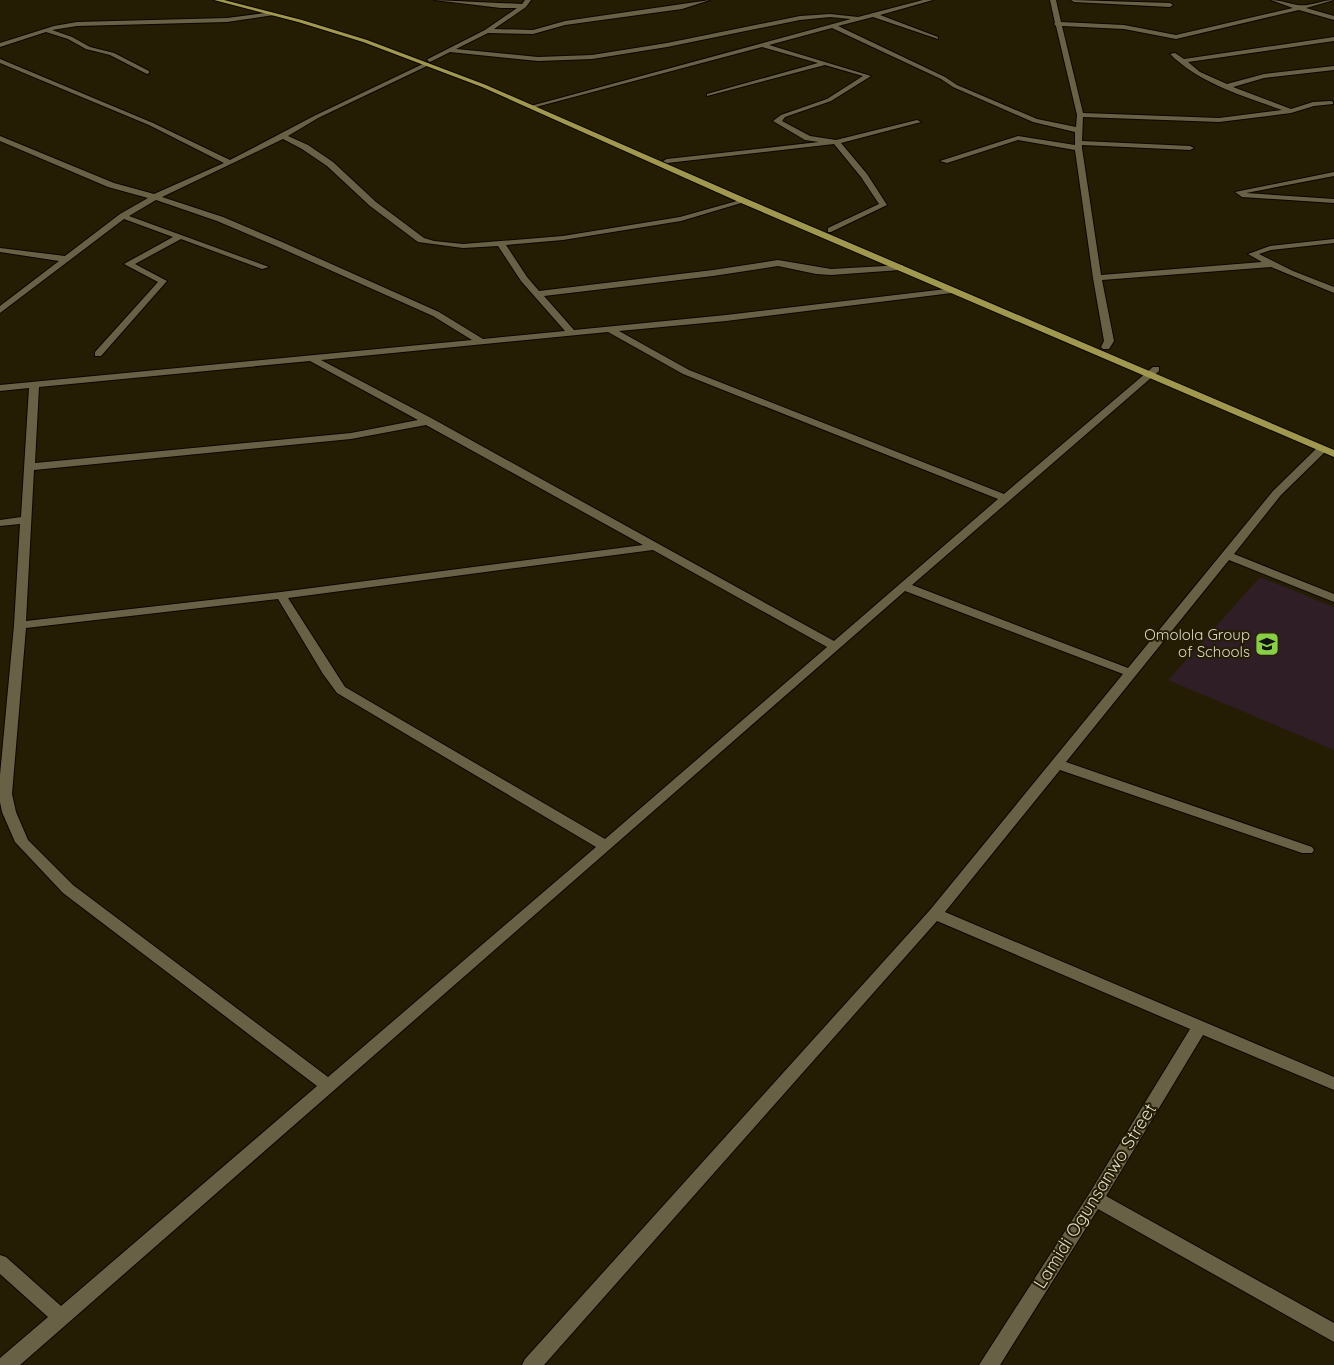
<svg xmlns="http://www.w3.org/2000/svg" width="1334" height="1365" font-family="Quicksand,sans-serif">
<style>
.education{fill:#2f1e26}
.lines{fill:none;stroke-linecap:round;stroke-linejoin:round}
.minor-casing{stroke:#0d0600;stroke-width:2}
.major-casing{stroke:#0d0600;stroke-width:2}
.minor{fill:#696146;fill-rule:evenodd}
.major{fill:#a0984f;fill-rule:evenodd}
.labels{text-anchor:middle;stroke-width:4;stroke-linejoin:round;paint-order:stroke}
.poi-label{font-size:15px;fill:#dedacb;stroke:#241c03;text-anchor:end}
.near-street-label{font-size:18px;fill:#dedacb;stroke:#241c03}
</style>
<rect width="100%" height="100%" fill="#241c03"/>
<path class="education" d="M1260,577L1334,607V750L1168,680Z"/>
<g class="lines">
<g class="minor-casing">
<g id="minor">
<path d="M434,0L522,4L525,0H531L526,7L494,29L533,30L565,21L710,0L682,9L565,25L533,34L488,33L456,49L538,57L592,55L667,43L800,16L830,14L858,17L923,0H933L880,15L938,37V39L873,17L838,26L945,77L957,85L1037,119L1076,127L1077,115L1056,26L1054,24L1055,23L1050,0H1056L1061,22L1124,25L1176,35L1293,8L1271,0C1281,0 1289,4 1298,5C1309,7 1322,0 1334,0L1306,8L1334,16V20L1299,10L1176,39L1124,29L1062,26L1083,113L1219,118L1282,110C1244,96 1200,84 1170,54L1175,53L1184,59L1334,37V41L1188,62L1200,72L1227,84L1264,74L1334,66V70L1264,78L1233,87L1291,109L1313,102L1331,101L1333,102V104L1314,106L1291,113L1219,122L1083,117L1082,141L1190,146L1194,148L1190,150L1082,145V148L1101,275L1262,262L1248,254L1270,246L1334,239V243L1271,250L1259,254L1293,271L1334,287V293L1271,267L1102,280L1114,341L1109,349H1103L1101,347L1104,341L1093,278L1075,150L1018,140L947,163L940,161L1018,136L1075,145V132L1033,122L953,87L941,79L832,28L769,45L871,76L831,101L785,117L782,121L810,136L836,140L917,120L921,122L841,143L867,174L887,205L831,232H828V228L879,204L861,177L834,144L667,163L663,161L667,159L819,142L805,140L773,121L781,115L827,99L863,76L825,65L707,96V94L818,63L762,47L532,108L527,107L851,19L830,17L800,20L667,47L592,59L538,61L450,52L430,62L427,60L428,59L485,30L517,8H501Z"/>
<path d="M1071,0L1170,3L1173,5L1170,7L1074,2Z"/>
<path d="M272,12L274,15L227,22L77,26L52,30L72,37L90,47L114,53L149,71V73L147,74L110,55L86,49L68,39L46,32L0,47V43L54,26L77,22L227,18Z"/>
<path d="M0,59L153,123L230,160L314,116L425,63H429V65L318,118L288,136L308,145L333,162L376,202L424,238L434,241L463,244L563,236L680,217L744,199L748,201L681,221L563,240L506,245L527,277L539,291L713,270L778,260L831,269L903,265V269L900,270L831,275L816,274L778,266L713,276L544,296L574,330L726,315L955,288L956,290L952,293L726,321L619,331L689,370L1004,494L1153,367H1159V371L912,585L1128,668L1273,491L1318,447H1326V451L1281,495L1234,554L1334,594V602L1229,560L1066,762L1312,847L1314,850L1312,853H1302L1060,770L945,912L1334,1077V1090L1203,1035L1106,1196L1334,1323V1342L1098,1209L1000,1365H979L1089,1194L1190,1029L937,921L544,1365H522L525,1359L930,910L1123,674L905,591L20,1365H0V1358L48,1317L0,1274V1255L6,1257L61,1306L317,1086L63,893L15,842L2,812L0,802V775L14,625L20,524L0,526V520L21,517L29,388L0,391V385L472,340L433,316L276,246L217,221L156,200L129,216L269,267L262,269L181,239L135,264L167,281L101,356H95V352L158,282L124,264L173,237L124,219L0,313V306L59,261L0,252V248L65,256L120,214L148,198L108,187L0,141V136L114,183L154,194L224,163L149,125L0,63ZM283,139L302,149L327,166L370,206L418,242L463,248L498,246L521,281L565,331L483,339L439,312L282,242L223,217L162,197ZM608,332L683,374L998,499L834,641L433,419L321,360ZM310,361L418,420L351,433L35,463L39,387ZM426,425L643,545L281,592L26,621L34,470L351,439ZM653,550L827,647L605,839L345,687L288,598ZM278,599L323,674L337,693L596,847L328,1077L73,885L28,840L16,812L12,794L26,628Z"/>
<path d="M1334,172V176L1246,193L1334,199V203L1242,197L1235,192Z"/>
</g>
</g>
<g class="major-casing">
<path id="major" d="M214,0H224L302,20L367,40L486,85L747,199L1334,450V457L741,203L482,87L363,42L298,22Z"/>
</g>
<use href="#minor" class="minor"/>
<use href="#major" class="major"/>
</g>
<defs>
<g id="school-square" transform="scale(1.25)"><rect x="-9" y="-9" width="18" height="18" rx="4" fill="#8ace47" stroke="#241c03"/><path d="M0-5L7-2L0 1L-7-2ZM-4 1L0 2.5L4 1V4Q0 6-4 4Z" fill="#111"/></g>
</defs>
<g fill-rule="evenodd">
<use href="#school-square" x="1267" y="644"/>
</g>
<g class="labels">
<g class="poi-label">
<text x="1250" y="640">Omolola Group<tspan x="1250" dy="17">of Schools</tspan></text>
</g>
<g class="near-street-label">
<text transform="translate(1095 1196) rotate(-58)" y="6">Lamidi Ogunsanwo Street</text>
</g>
</g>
</svg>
